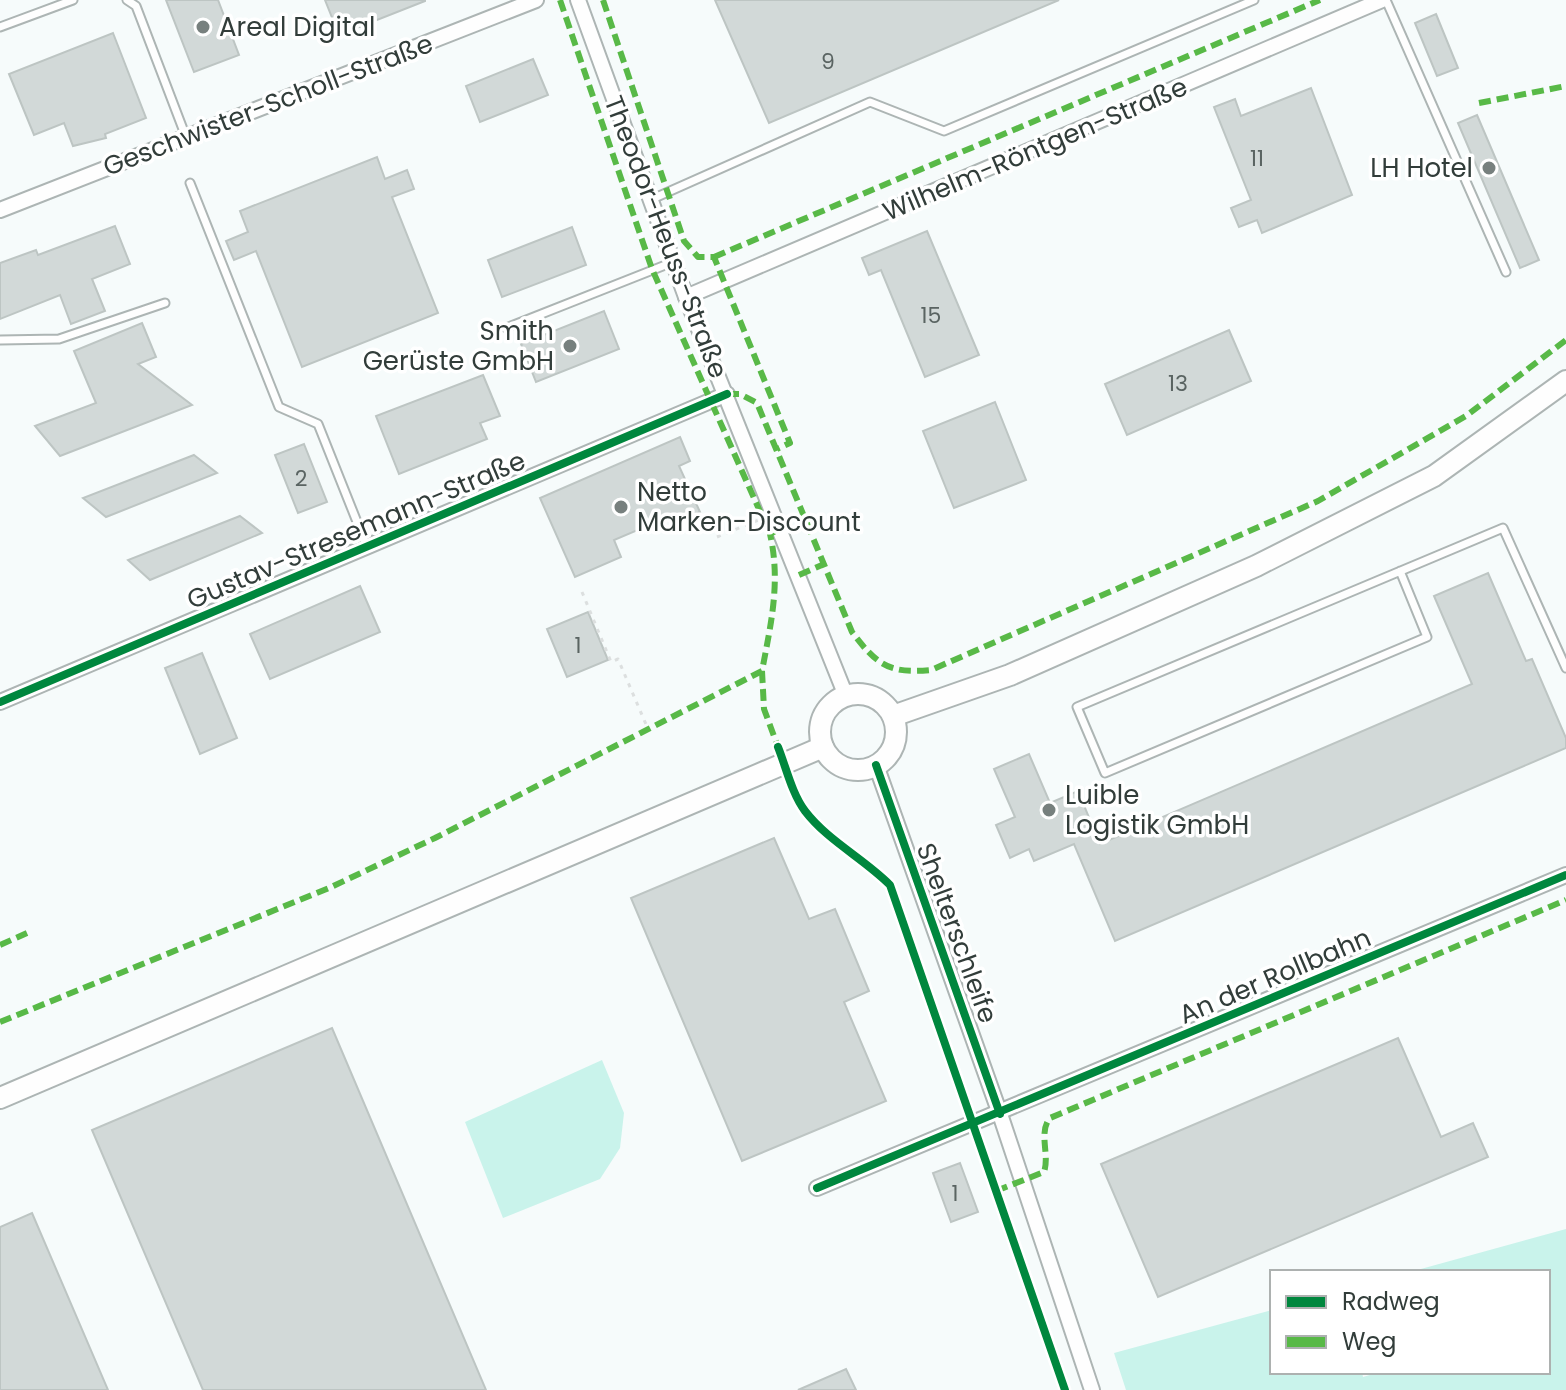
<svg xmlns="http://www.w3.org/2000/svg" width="1566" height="1390" font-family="Poppins,sans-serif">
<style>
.green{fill:#c9f3eb}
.building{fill:#d2d9d8;stroke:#bdc5c3;stroke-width:2}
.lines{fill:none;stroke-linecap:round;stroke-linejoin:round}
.service-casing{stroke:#adb5b4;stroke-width:11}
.minor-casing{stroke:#adb5b4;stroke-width:18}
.secondary-casing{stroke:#adb5b4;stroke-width:24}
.path{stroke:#dcdfdf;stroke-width:3;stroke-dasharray:4 6;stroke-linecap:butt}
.service{stroke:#fefefe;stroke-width:7}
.minor{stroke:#fefefe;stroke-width:14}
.secondary{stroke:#fefefe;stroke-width:20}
.quiet{stroke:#58b947;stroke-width:6;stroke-dasharray:12 6;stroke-linecap:butt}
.cycleway-casing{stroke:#fff;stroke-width:13}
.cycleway{stroke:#00873e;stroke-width:8}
.poi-dot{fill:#77807e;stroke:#fff;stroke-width:3}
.labels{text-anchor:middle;stroke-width:7;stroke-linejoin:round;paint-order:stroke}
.number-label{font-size:22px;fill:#5a6462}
.poi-label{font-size:26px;fill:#323d3a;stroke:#fff;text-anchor:start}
.street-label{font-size:26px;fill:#323d3a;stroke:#fff}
</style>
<rect width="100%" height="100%" fill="#f6fbfb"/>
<g class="green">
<path d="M602,1060L624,1113L620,1148L600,1179L503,1218L465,1122Z"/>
<path d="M1566,1229V1390H1126L1114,1353L1272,1310V1372H1362L1363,1377L1380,1372H1548V1272H1410Z"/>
</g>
<g class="building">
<path d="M166,0H218L239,55L194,72Z"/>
<path d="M325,0H425V1L339,35Z"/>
<path d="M715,0H1059L769,123Z"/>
<path d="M1436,14L1458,68L1437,76L1415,23Z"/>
<path d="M113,33L146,118L105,134L106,138L73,146L64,123L34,135L9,74Z"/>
<path d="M533,59L548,95L480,122L466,86Z"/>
<path d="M1311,88L1352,195L1262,233L1257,220L1239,227L1231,208L1251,200L1214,107L1235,99L1241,116Z"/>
<path d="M1477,115L1539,260L1520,268L1458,123Z"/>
<path d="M377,157L385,179L407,170L414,189L392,197L438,313L302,367L256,251L234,260L226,241L248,232L240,211Z"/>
<path d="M115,226L130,264L92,279L105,311L71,324L60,295L0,319V263L36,250L38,255Z"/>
<path d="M572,227L586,265L502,297L488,260Z"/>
<path d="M927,231L979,355L925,377L881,270L869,275L862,258Z"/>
<path d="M604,311L619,349L536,382L521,344Z"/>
<path d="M142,323L156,357L138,364L192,405L60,456L35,426L96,403L74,351Z"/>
<path d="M1229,330L1251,381L1127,435L1105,384Z"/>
<path d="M483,375L500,416L480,423L487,439L399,474L376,416Z"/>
<path d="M995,402L1026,480L954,508L923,431Z"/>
<path d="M680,437L690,461L679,466L700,512L678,522L675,514L614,540L621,557L575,577L540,498Z"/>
<path d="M304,444L327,502L298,513L275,455Z"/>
<path d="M194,455L217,473L106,517L83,498Z"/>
<path d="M240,516L262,533L150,580L128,560Z"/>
<path d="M1488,573L1526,661L1532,659L1566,738V748L1115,941L1074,844L1034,861L1029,849L1010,858L996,825L1015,817L994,769L1029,754L1050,803L1078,791L1100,844L1472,684L1434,596Z"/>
<path d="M360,586L380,632L270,679L250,634Z"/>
<path d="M588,612L608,660L567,677L547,629Z"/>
<path d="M202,653L237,738L200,754L165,668Z"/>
<path d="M774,838L809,919L835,909L869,991L844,1002L886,1101L742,1161L631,898Z"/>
<path d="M332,1028L486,1390H203L92,1130Z"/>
<path d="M1398,1038L1441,1137L1473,1123L1488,1157L1158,1297L1101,1164Z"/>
<path d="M960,1163L978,1212L951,1222L933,1173Z"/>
<path d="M32,1213L108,1390H0V1227Z"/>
<path d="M846,1369L856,1390H798Z"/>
</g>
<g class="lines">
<g class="service-casing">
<g id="service">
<path d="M127,0L136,6L186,137"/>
<path d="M1386,0L1506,272"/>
<path d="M0,27L73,0"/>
<path d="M190,183L279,407L318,424L367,547"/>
<path d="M650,200L870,102L944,131L1254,0"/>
<path d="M506,328L673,262"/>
<path d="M0,340L59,339L165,303"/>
<path d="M1400,571L1427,637L1105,773L1077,707L1503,528L1566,668"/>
</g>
</g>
<g class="minor-casing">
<g id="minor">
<path d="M578,0L686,297L846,696"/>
<path d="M0,210L536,0"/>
<path d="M686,297L1382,0"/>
<path d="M0,702L727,394"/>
<path d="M876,765L1000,1114L1092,1390"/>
<path d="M817,1188L1566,875"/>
</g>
</g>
<g class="secondary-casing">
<g id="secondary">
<circle cx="858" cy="732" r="38"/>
<path d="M893,716L1010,675L1256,566L1434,476L1566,381"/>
<path d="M0,1098L823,747"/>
</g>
</g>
<g class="path">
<path d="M717,537L761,519"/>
<path d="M582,592L611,662L618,659L648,729"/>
</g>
<use href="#service" class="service"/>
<use href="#minor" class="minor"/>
<use href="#secondary" class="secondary"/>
<g class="quiet">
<path d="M560,0L652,269L770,534"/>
<path d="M603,0L684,241L698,257H714L790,443L777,449"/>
<path d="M1479,103L1566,86"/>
<path d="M714,257L1320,0"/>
<path d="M727,394H740L757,403L852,632C877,665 889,674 931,670L1318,501L1466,416L1566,340"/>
<path d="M799,575L822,565"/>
<path d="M762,671L764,709L778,747"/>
<path d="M0,945L27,933"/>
<path d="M0,1022L329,888L435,838L762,671C771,623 781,582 770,534L803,516"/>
<path d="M996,1191L1044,1172C1050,1155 1038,1132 1050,1118L1566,900"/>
</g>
<g class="cycleway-casing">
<g id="cycleway">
<path d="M0,702L727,394"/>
<path d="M778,747C786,767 792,794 805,811C828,841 863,858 890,885L1065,1390"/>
<path d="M876,765L1000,1114"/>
<path d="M817,1188L1566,875"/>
</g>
</g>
<use href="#cycleway" class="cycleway"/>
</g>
<g class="poi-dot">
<circle cx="203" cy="27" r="8"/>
<circle cx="1489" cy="168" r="8"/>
<circle cx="570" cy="346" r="8"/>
<circle cx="621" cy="507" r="8"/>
<circle cx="1049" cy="810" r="8"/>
</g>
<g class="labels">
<g class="number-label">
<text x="828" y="69">9</text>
<text x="1257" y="166">11</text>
<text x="931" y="323">15</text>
<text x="1178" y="391">13</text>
<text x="301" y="486">2</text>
<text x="578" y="653">1</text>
<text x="955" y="1201">1</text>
</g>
<g class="poi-label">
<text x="219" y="36">Areal Digital</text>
<text x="1473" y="177" text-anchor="end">LH Hotel</text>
<text x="554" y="340" text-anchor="end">Smith<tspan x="554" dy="30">Gerüste GmbH</tspan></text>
<text x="637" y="501">Netto<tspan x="637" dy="30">Marken-Discount</tspan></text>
<text x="1065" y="804">Luible<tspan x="1065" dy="30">Logistik GmbH</tspan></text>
</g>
<g class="street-label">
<text transform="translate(268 105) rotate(-21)" y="9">Geschwister-Scholl-Straße</text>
<text transform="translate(1035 149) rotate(-23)" y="9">Wilhelm-Röntgen-Straße</text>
<text transform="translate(666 237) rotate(69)" y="9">Theodor-Heuss-Straße</text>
<text transform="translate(356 530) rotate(-23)" y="9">Gustav-Stresemann-Straße</text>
<text transform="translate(957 933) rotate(70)" y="9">Shelterschleife</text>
<text transform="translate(1275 976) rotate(-23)" y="9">An der Rollbahn</text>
</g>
</g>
<rect x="1270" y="1270" width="280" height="104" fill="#ffffff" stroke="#adb1b0" stroke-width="2"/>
<rect x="1286" y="1296" width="40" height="12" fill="#00873e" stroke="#adb1b0" stroke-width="2"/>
<text x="1342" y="1310" font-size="24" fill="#323d3a">Radweg</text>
<rect x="1286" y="1336" width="40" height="12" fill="#58b947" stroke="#adb1b0" stroke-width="2"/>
<text x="1342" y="1350" font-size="24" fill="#323d3a">Weg</text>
</svg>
